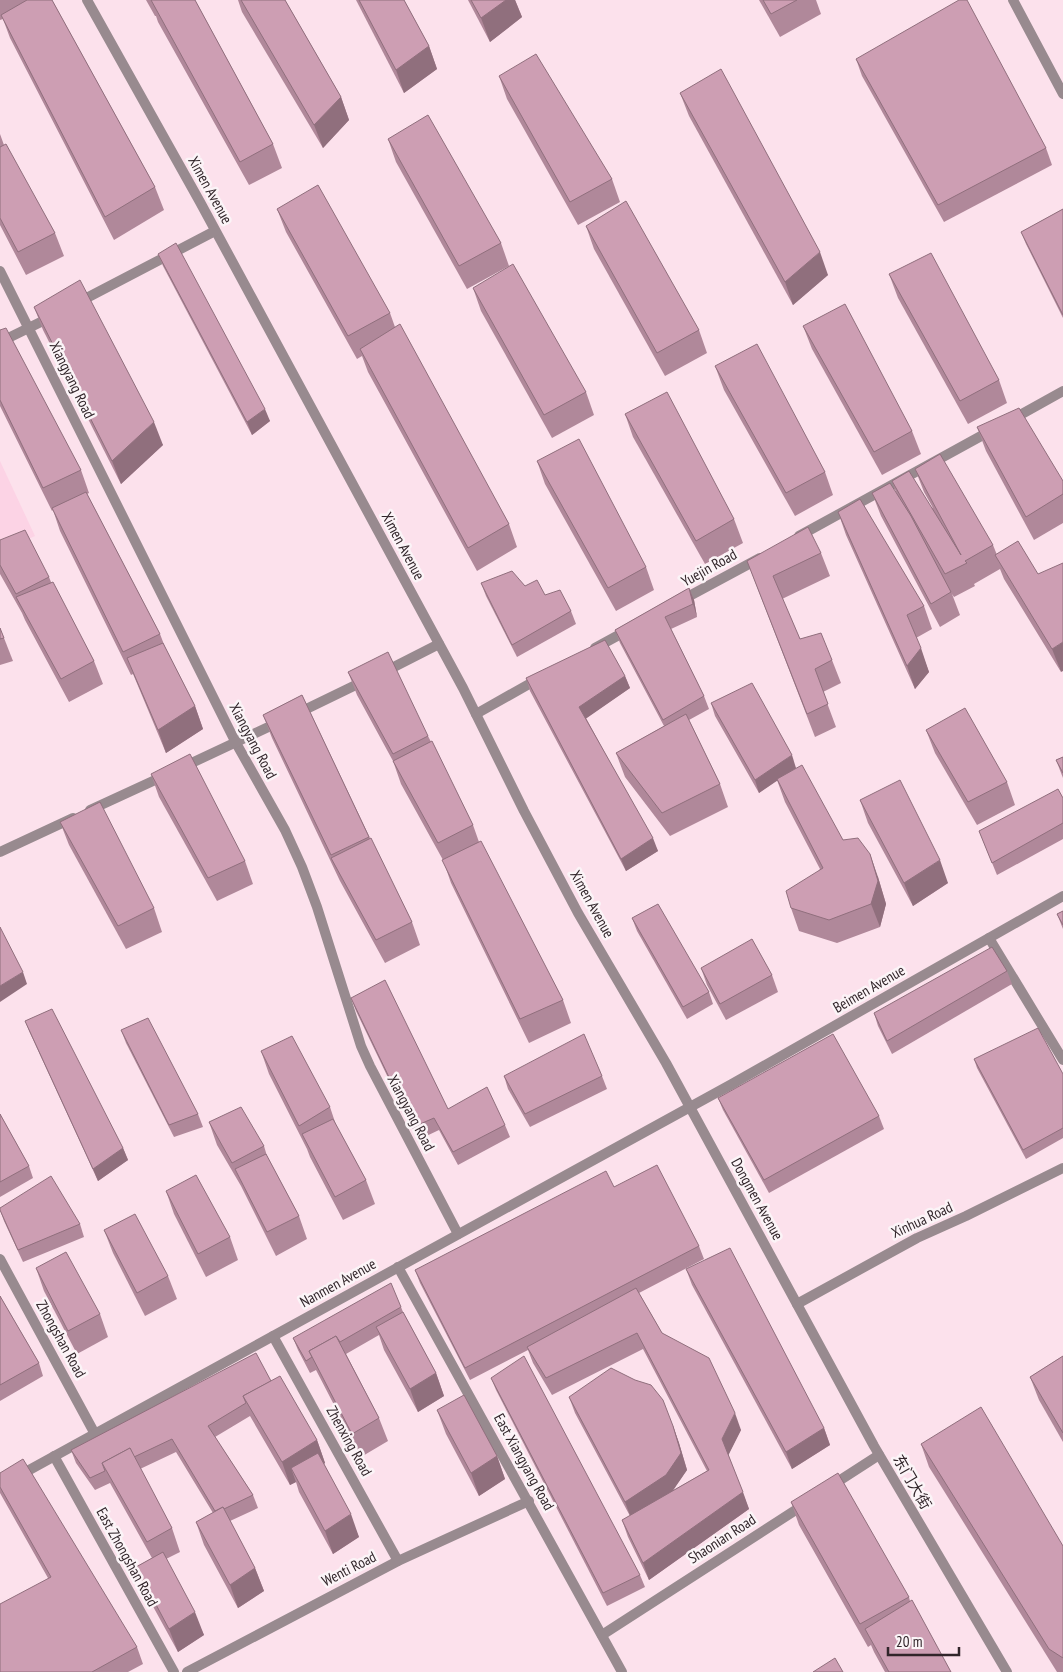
<svg xmlns="http://www.w3.org/2000/svg" width="1063" height="1672" font-family="'PT Sans Narrow','Noto Sans SC',sans-serif">
<style>
.built{fill:#fcd3e5}
.lines{fill:none;stroke-linecap:round;stroke-linejoin:round}
.minor{stroke:#988a8f;stroke-width:10}
.tertiary{stroke:#988a8f;stroke-width:10}
.wall{fill:#b0889a}
.shaded-wall{fill:#906f7d}
.building{fill:#cd9eb3;stroke:#906f7d}
.labels{text-anchor:middle;stroke-width:5;stroke-linejoin:round;paint-order:stroke}
.street-label{font-size:15px;fill:#31252a;stroke:#fbf4f7}
</style>
<rect width="100%" height="100%" fill="#fce1ec"/>
<path class="built" d="M0,461L35,536L0,552Z"/>
<g class="lines">
<g class="minor">
<path d="M87,0L200,202L463,688L524,811L578,913L666,1063L874,1446L1007,1672"/>
<path d="M0,271L236,743L285,830L302,867L317,907L361,1046L370,1066L458,1234"/>
<path d="M77,303L215,231"/>
<path d="M0,342L51,317"/>
<path d="M1011,420L1063,391"/>
<path d="M799,536L992,430"/>
<path d="M680,601L760,558"/>
<path d="M595,648L628,630"/>
<path d="M384,672L439,644"/>
<path d="M296,714L364,681"/>
<path d="M476,714L538,679"/>
<path d="M183,767L279,722"/>
<path d="M90,810L166,775"/>
<path d="M0,852L73,818"/>
<path d="M989,938L1063,1060"/>
<path d="M0,1259L95,1434"/>
<path d="M398,1267L622,1672"/>
<path d="M797,1304L917,1238L966,1216L1063,1168"/>
<path d="M273,1336L398,1561"/>
<path d="M54,1456L174,1672"/>
<path d="M831,1486L879,1455"/>
<path d="M602,1635L805,1504"/>
<path d="M187,1672L398,1561L529,1501"/>
</g>
<g class="tertiary">
<path d="M1013,0L1063,94"/>
<path d="M0,1486L732,1084L1063,896"/>
</g>
</g>
<g class="wall">
<path d="M0,0H52L155,187L164,210L114,240L10,38L3,19L0,20Z"/>
<path d="M146,0H195L273,144L282,168L249,185L158,22L156,16H155Z"/>
<path d="M238,0H285L341,97L349,120L323,148L242,12Z"/>
<path d="M356,0H404L429,46L437,69L404,93Z"/>
<path d="M468,0H515L522,17L490,42Z"/>
<path d="M759,0H816L821,14L780,37Z"/>
<path d="M856,59L1046,148L1052,165L944,222L862,76Z"/>
<path d="M499,76L612,179L620,202L578,225L507,99Z"/>
<path d="M680,93L828,275L793,305L689,116Z"/>
<path d="M0,134L4,145L55,233L64,256L26,275L0,225Z"/>
<path d="M388,139L501,243L509,266L467,289L396,162Z"/>
<path d="M277,209L390,313L395,327L509,524L517,547L477,571L368,372L362,356L357,359L286,232Z"/>
<path d="M1063,209V318L1026,244L1021,232Z"/>
<path d="M586,226L699,330L707,353L665,376L594,249Z"/>
<path d="M158,254L270,421L252,435L163,266Z"/>
<path d="M889,274L999,380L1007,403L968,424L898,298Z"/>
<path d="M473,288L586,392L594,415L552,438L481,311Z"/>
<path d="M34,307L163,445L121,484L43,330Z"/>
<path d="M803,326L912,431L921,454L882,475L812,349Z"/>
<path d="M0,330L81,470L89,493L87,494L160,634L165,647L195,706L203,729L166,753L133,674L131,675L60,531L53,510L52,511L0,406Z"/>
<path d="M715,366L825,472L833,495L795,516L724,390Z"/>
<path d="M625,414L734,519L743,543L705,564L633,437Z"/>
<path d="M977,427L1063,481V523L1034,540L986,451Z"/>
<path d="M537,461L646,567L654,590L616,611L545,484Z"/>
<path d="M915,469L993,545L997,555L1018,541L1061,672L1004,579L1000,569L974,584L975,586L954,597L952,594L960,615L940,627L881,516L872,493L897,495L892,481L933,508L924,492Z"/>
<path d="M838,512L924,606L932,629L916,638L929,672L915,689L846,535Z"/>
<path d="M0,540L49,577L51,582L94,661L103,684L69,702L25,620L22,613L0,574Z"/>
<path d="M821,553L830,576L782,599L800,639L832,660L841,683L823,692L836,727L815,737L747,561Z"/>
<path d="M481,583L525,586L571,611L576,624L517,657L486,596Z"/>
<path d="M689,588L694,600L697,617L671,629L704,696L709,709L689,720L720,784L728,807L670,836L625,777L616,753L664,726L620,643L615,630Z"/>
<path d="M0,628L4,638L13,661L0,665Z"/>
<path d="M348,672L428,736L473,825L479,842L563,1000L571,1023L529,1043L451,883L443,860L401,784L393,761L357,695Z"/>
<path d="M625,676L630,688L586,718L658,851L626,871L530,691L526,678Z"/>
<path d="M302,695L370,838L412,922L420,945L385,963L340,881L272,738L263,715Z"/>
<path d="M711,703L796,768L790,772L843,840L878,877L886,904L880,927L837,943L799,931L791,908L820,869L785,802L777,780L759,793L715,716Z"/>
<path d="M926,730L1007,782L1015,805L977,825L935,753Z"/>
<path d="M1063,757V778L1056,760Z"/>
<path d="M151,774L245,861L253,884L217,901L159,797Z"/>
<path d="M1063,798V839L997,875L979,831Z"/>
<path d="M860,800L948,883L913,906L868,823Z"/>
<path d="M60,822L154,908L162,932L126,949L69,845Z"/>
<path d="M1063,911V929L1057,914Z"/>
<path d="M632,918L709,992L713,1004L687,1019L637,931Z"/>
<path d="M701,968L772,975L778,992L726,1020L707,985Z"/>
<path d="M1007,971L1012,984L892,1054L878,1026L874,1013Z"/>
<path d="M351,998L448,1109L505,1125L510,1137L458,1165L439,1130L418,1140L356,1011Z"/>
<path d="M25,1021L123,1148L128,1160L98,1181L30,1033Z"/>
<path d="M121,1030L198,1114L203,1127L174,1137L126,1043Z"/>
<path d="M261,1051L330,1107L336,1125L366,1180L375,1204L343,1220L310,1157L307,1149L269,1074Z"/>
<path d="M974,1059L1063,1074V1138L1026,1159L977,1068Z"/>
<path d="M504,1076H602L607,1089L530,1127L508,1089Z"/>
<path d="M718,1098L879,1116L884,1129L769,1193L723,1110Z"/>
<path d="M0,1114L29,1166L33,1178L0,1197Z"/>
<path d="M209,1122L264,1146L267,1156L299,1216L307,1239L276,1256L241,1186L217,1145Z"/>
<path d="M614,1187L699,1246L704,1259L639,1293L662,1333L741,1430L728,1455L749,1509L649,1580L628,1537L622,1520L630,1516L575,1413L569,1397L673,1426L679,1443L687,1470L672,1491L707,1471L643,1349L552,1395L533,1363L528,1350L470,1380L420,1283L415,1270Z"/>
<path d="M166,1191L230,1237L238,1260L206,1277L174,1214Z"/>
<path d="M0,1210L80,1224L84,1237L23,1262L4,1221Z"/>
<path d="M104,1230L168,1276L177,1299L145,1316L113,1253Z"/>
<path d="M36,1268L100,1314L108,1337L77,1354L44,1291Z"/>
<path d="M686,1269L824,1428L830,1445L792,1469L692,1285Z"/>
<path d="M0,1296L39,1363L43,1376L0,1401Z"/>
<path d="M401,1307L403,1312L436,1373L444,1396L418,1412L384,1350L379,1335L346,1354L379,1418L388,1441L361,1457L316,1370L310,1373L298,1350L293,1338Z"/>
<path d="M1063,1356V1442L1039,1400L1030,1377Z"/>
<path d="M491,1378L640,1575L645,1587L607,1606L496,1390Z"/>
<path d="M271,1381L317,1440L325,1463L324,1464L359,1537L333,1554L299,1492L296,1482L290,1485L250,1416L215,1437L253,1495L258,1508L230,1521L255,1568L264,1591L238,1608L204,1545L196,1522L213,1513L176,1452L140,1469L172,1528L180,1552L166,1559L204,1635L178,1652L144,1590L136,1567L152,1558L110,1483L95,1490L76,1463L71,1450Z"/>
<path d="M437,1410L497,1456L505,1479L479,1496L446,1434Z"/>
<path d="M921,1444L1063,1546V1672H1057L929,1467Z"/>
<path d="M0,1473L137,1647L143,1664L128,1672H0L48,1578L0,1493Z"/>
<path d="M791,1502L909,1597L910,1601L951,1672H885L874,1652L871,1645L868,1647L799,1525Z"/>
</g>
<g class="shaded-wall">
<path d="M506,0H515L522,17L490,42L481,18Z"/>
<path d="M429,46L437,69L404,93L396,70Z"/>
<path d="M341,97L349,120L323,148L314,125Z"/>
<path d="M820,252L828,275L793,305L785,282Z"/>
<path d="M265,409L270,421L252,435L247,422Z"/>
<path d="M154,422L163,445L121,484L112,461Z"/>
<path d="M689,588L694,600L697,617L693,604Z"/>
<path d="M1063,642V671L1061,672L1052,649Z"/>
<path d="M921,648L929,672L915,689L907,666Z"/>
<path d="M625,676L630,688L584,720L579,707Z"/>
<path d="M195,706L203,729L166,753L158,730Z"/>
<path d="M792,755L796,768L759,793L755,780Z"/>
<path d="M653,838L658,851L626,871L621,859Z"/>
<path d="M870,854L878,877L886,904L880,927L871,904Z"/>
<path d="M940,860L948,883L913,906L904,883Z"/>
<path d="M23,972L27,984L0,1002V986Z"/>
<path d="M123,1148L128,1160L98,1181L93,1169Z"/>
<path d="M436,1373L444,1396L418,1412L410,1389Z"/>
<path d="M735,1413L741,1430L728,1456L722,1439Z"/>
<path d="M673,1426L679,1443L687,1470L672,1492L631,1518L625,1502Z"/>
<path d="M824,1428L830,1445L792,1469L786,1452Z"/>
<path d="M317,1440L325,1463L298,1481L291,1468L296,1482L290,1485L282,1462Z"/>
<path d="M497,1456L505,1479L479,1496L471,1473Z"/>
<path d="M743,1492L749,1509L649,1580L643,1563Z"/>
<path d="M351,1514L359,1537L333,1554L325,1531Z"/>
<path d="M255,1568L264,1591L238,1608L230,1585Z"/>
<path d="M195,1612L204,1635L178,1652L169,1629Z"/>
</g>
<g class="building">
<path d="M27,0H52L155,187L105,217L1,15Z"/>
<path d="M151,0H195L273,144L240,162Z"/>
<path d="M241,0H285L341,97L314,125Z"/>
<path d="M359,0H404L429,46L396,70Z"/>
<path d="M471,0H506L481,18Z"/>
<path d="M763,0H797L771,14Z"/>
<path d="M959,0H967L1046,148L938,205L856,59Z"/>
<path d="M536,54L612,179L570,202L499,76Z"/>
<path d="M721,69L820,252L785,282L680,93Z"/>
<path d="M428,115L501,243L459,266L388,139Z"/>
<path d="M6,144L55,233L18,252L0,218V147Z"/>
<path d="M318,185L390,313L348,336L277,209Z"/>
<path d="M626,201L699,330L657,353L586,226Z"/>
<path d="M1063,209V315L1021,232Z"/>
<path d="M176,243L265,409L247,422L158,254Z"/>
<path d="M931,253L999,380L960,401L889,274Z"/>
<path d="M513,264L586,392L544,415L473,288Z"/>
<path d="M80,280L154,422L112,461L34,307Z"/>
<path d="M845,304L912,431L874,452L803,326Z"/>
<path d="M400,324L509,524L468,548L360,349Z"/>
<path d="M6,328L81,470L43,488L0,400V330Z"/>
<path d="M757,344L825,472L786,493L715,366Z"/>
<path d="M667,392L734,519L696,541L625,414Z"/>
<path d="M1019,408L1063,481V494L1026,517L977,427Z"/>
<path d="M579,439L646,567L608,588L537,461Z"/>
<path d="M940,454L993,545L965,561L967,563L945,574L892,481L909,471L961,555L915,469Z"/>
<path d="M890,483L911,516L951,592L931,604L872,493Z"/>
<path d="M86,492L160,634L123,652L52,508Z"/>
<path d="M860,499L924,606L907,615L921,648L907,666L838,512Z"/>
<path d="M808,527L821,553L773,576L800,639L821,633L832,660L815,669L828,704L807,714L747,561Z"/>
<path d="M25,530L49,577L16,594L0,565V540Z"/>
<path d="M1018,541L1038,574L1063,563V642L1052,649L995,555Z"/>
<path d="M512,571L525,586L537,580L545,595L560,590L571,611L512,645L481,583Z"/>
<path d="M53,582L94,661L61,679L16,597Z"/>
<path d="M689,588L693,604L665,617L704,696L663,720L615,630Z"/>
<path d="M0,628L4,638L0,639Z"/>
<path d="M605,640L625,676L579,707L653,838L621,859L526,678Z"/>
<path d="M163,643L195,706L158,730L127,658Z"/>
<path d="M388,652L428,736L393,754L348,672Z"/>
<path d="M752,683L792,755L755,780L711,703Z"/>
<path d="M302,695L369,837L331,855L263,715Z"/>
<path d="M965,708L1007,782L968,802L926,730Z"/>
<path d="M686,714L720,784L662,813L616,753Z"/>
<path d="M432,741L473,825L438,843L393,761Z"/>
<path d="M190,754L245,861L208,878L151,774Z"/>
<path d="M1063,757V773L1056,760Z"/>
<path d="M802,765L843,840L858,838L870,854L878,881L871,904L829,920L791,908L786,891L823,868L777,779Z"/>
<path d="M900,780L940,860L904,883L860,800Z"/>
<path d="M1058,789L1063,798V823L992,863L979,831Z"/>
<path d="M100,802L154,908L118,926L60,822Z"/>
<path d="M371,838L412,922L376,940L331,858Z"/>
<path d="M481,841L563,1000L520,1019L442,860Z"/>
<path d="M658,904L709,992L683,1007L632,918Z"/>
<path d="M1063,911V925L1057,914Z"/>
<path d="M0,927L23,972L0,986Z"/>
<path d="M752,939L772,975L720,1004L701,968Z"/>
<path d="M992,947L1007,971L887,1041L874,1013Z"/>
<path d="M385,980L448,1109L487,1087L505,1125L453,1152L434,1118L413,1127L351,998Z"/>
<path d="M52,1009L123,1148L93,1169L25,1021Z"/>
<path d="M148,1018L198,1114L169,1125L121,1030Z"/>
<path d="M1038,1028L1063,1074V1128L1023,1150L974,1059Z"/>
<path d="M584,1034L602,1076L525,1114L504,1076Z"/>
<path d="M833,1034L879,1116L764,1180L718,1098Z"/>
<path d="M292,1036L330,1107L299,1126L261,1051Z"/>
<path d="M241,1107L264,1146L232,1163L209,1122Z"/>
<path d="M0,1114L29,1166L0,1182Z"/>
<path d="M333,1119L366,1180L335,1197L302,1134Z"/>
<path d="M266,1154L299,1216L267,1232L235,1169Z"/>
<path d="M657,1165L699,1246L465,1368L415,1270L606,1171L614,1187Z"/>
<path d="M196,1175L230,1237L198,1254L166,1191Z"/>
<path d="M51,1176L80,1224L18,1250L0,1210V1208Z"/>
<path d="M135,1214L168,1276L137,1293L104,1230Z"/>
<path d="M730,1248L824,1428L786,1452L686,1269Z"/>
<path d="M66,1252L100,1314L68,1331L36,1268Z"/>
<path d="M391,1283L401,1307L340,1342L336,1336L309,1351L312,1357L306,1361L293,1338Z"/>
<path d="M636,1288L662,1333L709,1358L735,1413L722,1439L743,1492L643,1563L622,1520L709,1470L637,1333L546,1378L527,1347Z"/>
<path d="M0,1296L39,1363L0,1385Z"/>
<path d="M403,1312L436,1373L410,1389L376,1327Z"/>
<path d="M336,1336L379,1418L352,1434L309,1351Z"/>
<path d="M256,1353L271,1381L243,1396L246,1403L208,1426L253,1495L224,1509L223,1507L215,1511L172,1439L134,1457L130,1448L102,1463L105,1471L90,1478L71,1450Z"/>
<path d="M524,1356L640,1575L603,1593L491,1378Z"/>
<path d="M1063,1356V1433L1030,1377Z"/>
<path d="M611,1368L635,1380L651,1385L663,1400L673,1426L681,1453L666,1475L625,1502L569,1397Z"/>
<path d="M280,1376L317,1440L282,1462L243,1396Z"/>
<path d="M464,1395L497,1456L471,1473L437,1410Z"/>
<path d="M981,1407L1063,1546V1658L1049,1649L921,1444Z"/>
<path d="M130,1448L172,1528L147,1542L102,1463Z"/>
<path d="M318,1453L351,1514L325,1531L291,1468Z"/>
<path d="M23,1459L137,1647L92,1672H0V1604L51,1577L0,1487V1473Z"/>
<path d="M838,1473L909,1597L860,1624L791,1502Z"/>
<path d="M223,1507L255,1568L230,1585L196,1522Z"/>
<path d="M163,1552L195,1612L169,1629L136,1567Z"/>
<path d="M912,1600L951,1672H889L865,1629Z"/>
<path d="M835,1658L843,1672H813Z"/>
</g>
<g class="labels">
<g class="street-label">
<text transform="translate(210 190) rotate(61)" y="5">Ximen Avenue</text>
<text transform="translate(72 380) rotate(64)" y="5">Xiangyang Road</text>
<text transform="translate(403 546) rotate(62)" y="5">Ximen Avenue</text>
<text transform="translate(709 568) rotate(-29)" y="5">Yuejin Road</text>
<text transform="translate(253 741) rotate(62)" y="5">Xiangyang Road</text>
<text transform="translate(592 904) rotate(61)" y="5">Ximen Avenue</text>
<text transform="translate(869 989) rotate(-30)" y="5">Beimen Avenue</text>
<text transform="translate(411 1113) rotate(62)" y="5">Xiangyang Road</text>
<text transform="translate(757 1199) rotate(61)" y="5">Dongmen Avenue</text>
<text transform="translate(922 1220) rotate(-25)" y="5">Xinhua Road</text>
<text transform="translate(338 1283) rotate(-29)" y="5">Nanmen Avenue</text>
<text transform="translate(61 1339) rotate(61)" y="5">Zhongshan Road</text>
<text transform="translate(349 1441) rotate(61)" y="5">Zhenxing Road</text>
<text transform="translate(524 1462) rotate(61)" y="5">East Xiangyang Road</text>
<text transform="translate(912 1482) rotate(60)" y="5">东门大街</text>
<text transform="translate(722 1539) rotate(-33)" y="5">Shaonian Road</text>
<text transform="translate(127 1557) rotate(61)" y="5">East Zhongshan Road</text>
<text transform="translate(349 1569) rotate(-27)" y="5">Wenti Road</text>
</g>
</g>
<path d="M888 1647v8h71v-8" fill="none" stroke="#31252a" stroke-width="2.5"/>
<text x="896" y="1647" font-size="15" fill="#31252a" stroke="#fbf4f7" stroke-width="4" paint-order="stroke">20 m</text>
</svg>
